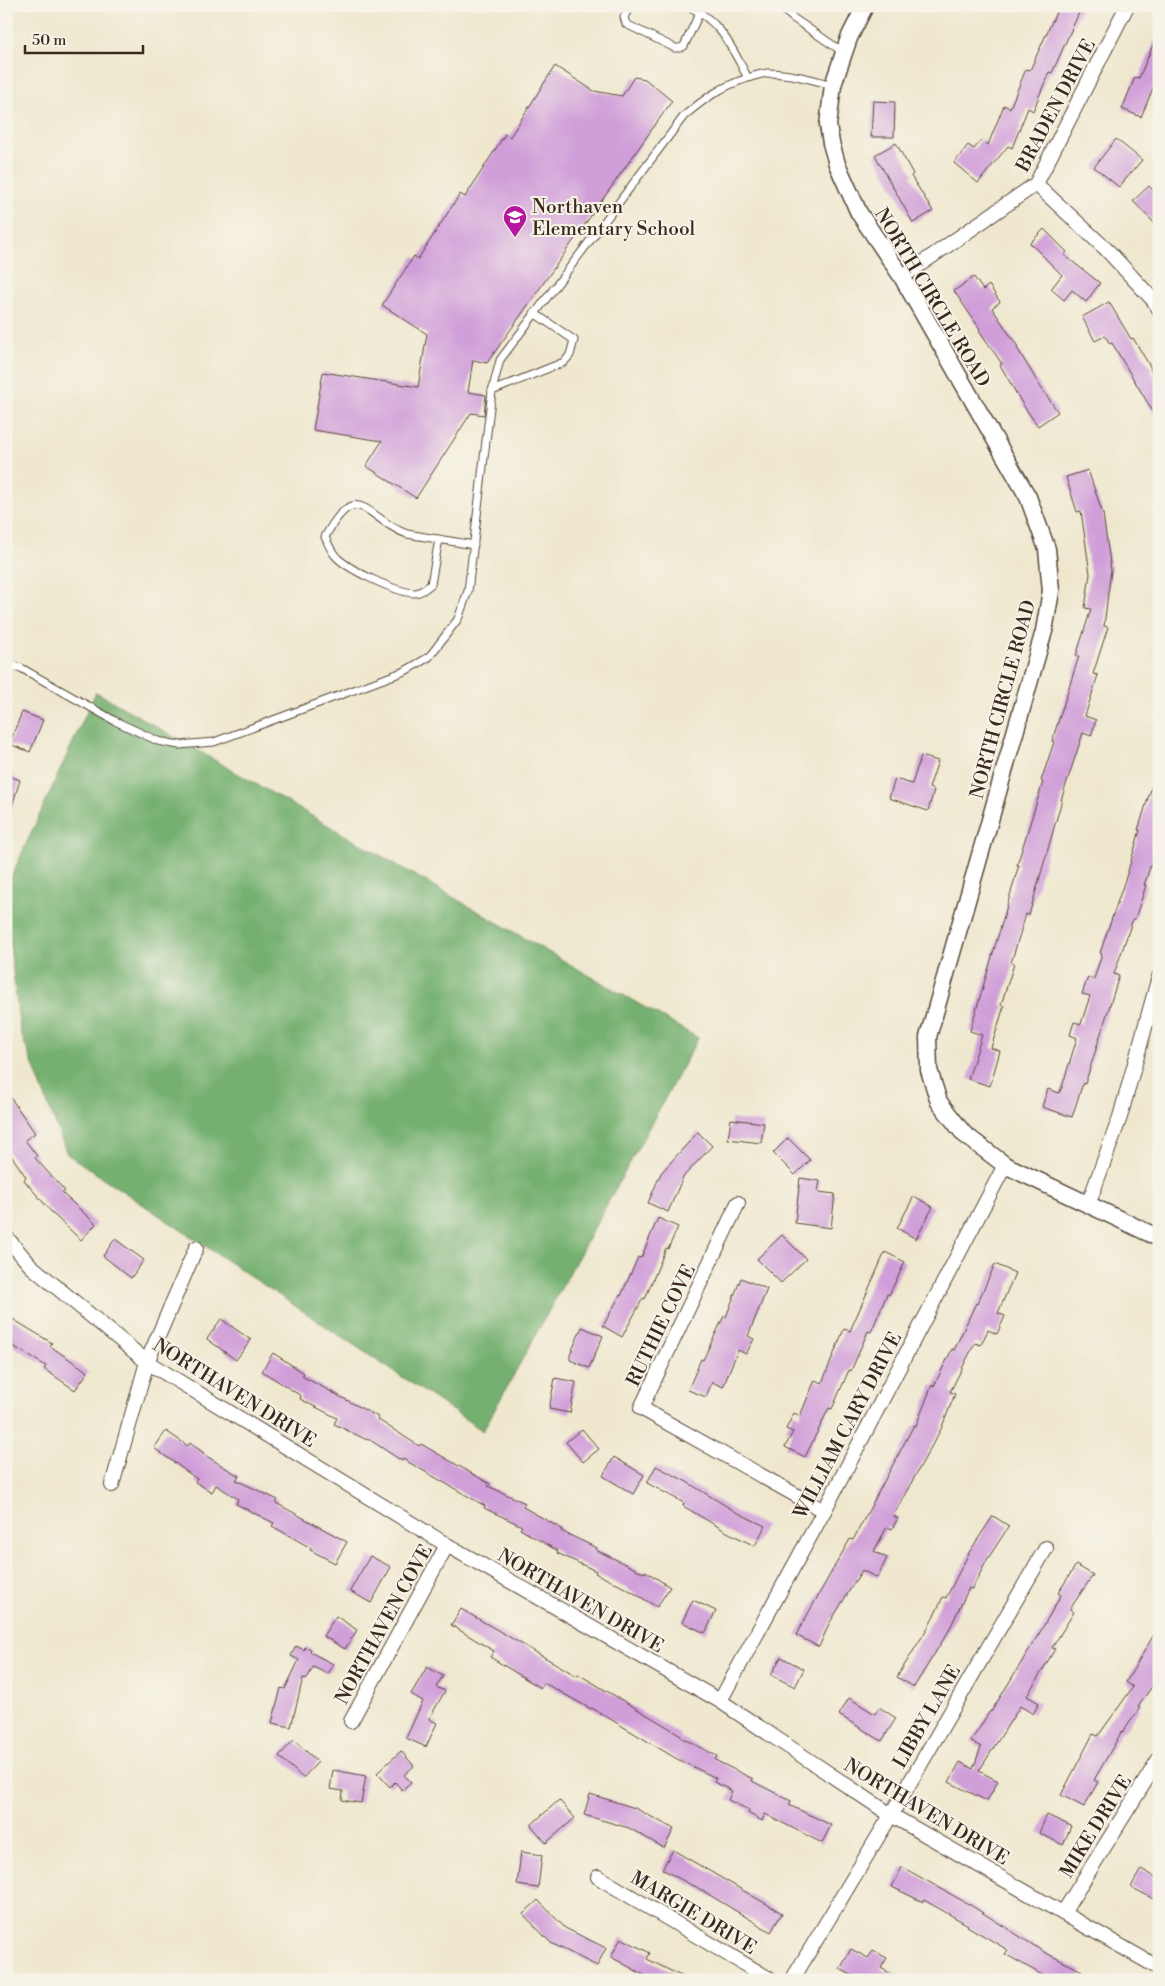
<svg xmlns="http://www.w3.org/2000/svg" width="1165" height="1986" font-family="'Libre Bodoni',serif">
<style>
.forest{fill:#74b06f;stroke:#586d46}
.building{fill:#d09ed9}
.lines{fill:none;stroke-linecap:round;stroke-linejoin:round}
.service-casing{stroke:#564639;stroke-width:9}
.minor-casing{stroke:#564639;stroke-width:16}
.tertiary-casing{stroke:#564639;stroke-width:19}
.service{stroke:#fff;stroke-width:7}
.minor{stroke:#fff;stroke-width:14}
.tertiary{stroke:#fff;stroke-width:16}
.labels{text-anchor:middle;stroke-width:4;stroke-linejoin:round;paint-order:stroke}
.street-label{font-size:19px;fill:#3b2a1e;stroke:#f7f3e8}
.poi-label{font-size:19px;fill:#3b2a1e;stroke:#f7f3e8;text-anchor:start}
</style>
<rect width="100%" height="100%" fill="#f7f3e8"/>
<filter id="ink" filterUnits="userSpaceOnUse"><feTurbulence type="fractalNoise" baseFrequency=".02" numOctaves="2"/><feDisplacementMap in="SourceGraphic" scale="10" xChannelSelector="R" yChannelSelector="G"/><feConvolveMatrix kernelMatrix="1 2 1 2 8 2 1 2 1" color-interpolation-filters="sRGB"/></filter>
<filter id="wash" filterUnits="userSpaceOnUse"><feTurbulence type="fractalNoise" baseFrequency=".0096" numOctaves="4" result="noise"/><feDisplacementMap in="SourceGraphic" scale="20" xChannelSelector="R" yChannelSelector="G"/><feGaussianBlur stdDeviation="1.12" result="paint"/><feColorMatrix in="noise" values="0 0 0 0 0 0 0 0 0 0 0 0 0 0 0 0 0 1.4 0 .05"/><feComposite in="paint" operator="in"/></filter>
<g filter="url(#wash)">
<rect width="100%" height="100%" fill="#efe8cf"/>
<path class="forest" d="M96,692L698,1038L483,1431L67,1154L20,1031L6,911V888Z"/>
<g id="blocks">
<g class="building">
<path d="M1059,6H1082L1052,73L1049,72L1033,111L1028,108L1012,148L1008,146L978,183L954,163L968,145L974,149L982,139L988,145L1004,105L1010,108L1026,69L1030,70Z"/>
<path d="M1159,31V74L1141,117L1122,109L1135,77L1139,78Z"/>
<path d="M555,66L594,91L622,96L634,77L645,79L672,101L487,363L473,360L468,392L486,395L484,415L471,413L416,498L366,466L382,441L313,430L323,372L418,387L427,334L382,305L414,256L418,259L460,194L465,197L505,134L510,137Z"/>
<path d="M873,101L895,102L894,137H871Z"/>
<path d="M1116,139L1142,160L1119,187L1094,167Z"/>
<path d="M896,143L913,174L911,176L933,211L913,223L875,155Z"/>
<path d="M1149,186L1159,197V228L1133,201Z"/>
<path d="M1044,229L1067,252L1064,255L1100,283L1086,302L1072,290L1064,300L1051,289L1062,275L1030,243Z"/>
<path d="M974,277L983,290L989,285L1000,302L992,308L1018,347L1017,348L1040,386L1058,412L1038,426L1023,405L1000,365L1002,364L979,330L980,329L954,291Z"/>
<path d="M1109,302L1131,339L1133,338L1151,368L1150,369L1159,384V422L1112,343L1110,344L1105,336L1095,341L1082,317Z"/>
<path d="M1088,470L1103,514L1111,570L1104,626L1108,627L1093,674L1098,675L1085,716L1096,720L1091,736L1083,733L1061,800H1062L1029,915L1026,914L1011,963L1014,964L1001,1005L1004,1006L991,1048L1000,1051L990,1086L968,1079L982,1035L970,1031L1019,865H1017L1043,782L1041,781L1054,742L1052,741L1079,656H1076L1091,609L1085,608L1090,574L1081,511L1077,512L1066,477Z"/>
<path d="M22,712L43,720L30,752L9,744Z"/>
<path d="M921,756L938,761L929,788L934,790L928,811L889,798L895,779L912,784Z"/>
<path d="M1156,773L1159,774V841L1144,885H1146L1135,919H1133L1114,974L1119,976L1085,1084L1083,1083L1072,1117L1042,1107L1048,1089L1059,1093L1062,1087L1077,1038L1070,1035L1074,1022L1081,1024L1090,996L1082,994L1088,977L1094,979L1102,954L1100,953L1128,871L1140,830H1138Z"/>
<path d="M6,775L20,780L9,816H6Z"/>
<path d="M6,1091L35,1133L25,1140L37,1156L35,1158L65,1191L62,1193L96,1224L81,1240L54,1215L24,1180L26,1177L6,1148Z"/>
<path d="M731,1119L764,1123L761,1143L728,1139Z"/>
<path d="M698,1132L712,1146L683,1177L668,1212L648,1203L661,1173Z"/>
<path d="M788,1138L810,1160L795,1175L773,1153Z"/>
<path d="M800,1178L820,1181L818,1192L835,1194L831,1228L795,1223Z"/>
<path d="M914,1196L933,1207L916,1239L897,1228Z"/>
<path d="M658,1218L678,1227L668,1249L666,1248L645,1299L643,1298L622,1337L603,1326L620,1295L621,1296L638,1257L641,1258Z"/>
<path d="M782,1235L806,1259L781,1283L757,1259Z"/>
<path d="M115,1239L144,1260L131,1278L103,1256Z"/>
<path d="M885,1252L905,1262L889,1295L887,1294L871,1332L868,1331L851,1371L849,1370L832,1409L829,1408L805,1457L785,1447L793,1432L786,1429L794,1413L800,1416L815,1380L822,1383L844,1329L850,1331Z"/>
<path d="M995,1264L1015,1273L998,1313L1005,1316L997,1334L988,1330L981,1345L975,1343L950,1392L955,1394L941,1429L893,1516L898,1518L892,1529L887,1527L874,1551L887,1558L877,1578L862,1570L829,1624L819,1647L796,1635L850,1539L853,1540L914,1425L916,1426L932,1385L934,1386L952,1349L954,1350L976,1303L977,1304Z"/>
<path d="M741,1278L767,1289L748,1336L754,1339L746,1354L738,1350L723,1387L712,1382L706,1397L688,1390L701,1359L703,1360L724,1316L726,1317Z"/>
<path d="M6,1315L52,1343L50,1346L88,1372L75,1390L44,1369L46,1366L6,1342Z"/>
<path d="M221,1319L251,1340L236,1360L207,1339Z"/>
<path d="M582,1327L603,1336L589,1368L570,1360V1355Z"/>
<path d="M273,1353L304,1373L302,1376L378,1417L377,1419L419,1446L421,1444L490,1484L488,1486L525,1503L523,1507L562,1529L561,1531L597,1548L596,1550L644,1573L645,1571L670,1587L657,1607L629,1590L595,1573L596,1571L557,1553L558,1551L520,1529L522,1526L484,1508L485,1506L403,1459L402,1461L367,1438V1440L334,1424L337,1418L300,1399L301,1396L262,1371Z"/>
<path d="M555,1378L576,1382L570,1413L549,1409Z"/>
<path d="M582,1429L599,1449L583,1462L566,1442Z"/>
<path d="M166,1431L188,1446L190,1443L204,1453L203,1454L239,1476L236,1480L278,1500L276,1503L347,1542L335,1563L310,1550L311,1548L272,1526L274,1523L236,1504L238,1499L216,1485L212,1492L195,1482L197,1479L154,1448Z"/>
<path d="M614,1457L644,1475L633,1494L603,1476Z"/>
<path d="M656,1466L687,1482L736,1512L765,1526L755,1546L727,1532L683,1506L684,1503L647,1483Z"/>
<path d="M993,1516L1009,1526L987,1560L972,1589L969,1588L948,1632L914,1687L897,1677L930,1624L943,1597L946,1598L970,1551Z"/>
<path d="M370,1556L391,1567L371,1603L350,1591Z"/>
<path d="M1076,1565L1093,1575L1070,1609L1074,1612L1052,1648L1055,1649L1027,1696L1039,1703L1033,1714L1020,1706L979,1771L998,1781L987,1801L949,1782L960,1762L973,1769L981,1747L971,1741L990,1711L991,1712L1040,1632L1061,1595L1058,1593Z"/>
<path d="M693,1600L716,1611L705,1633L682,1622Z"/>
<path d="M461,1609L577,1676L578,1674L681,1735L680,1737L717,1756L715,1760L753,1779L752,1781L791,1801L789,1805L831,1825L822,1843L765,1814L762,1821L748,1813L749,1810L728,1800L732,1791L714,1782L716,1778L677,1759L592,1708L591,1709L544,1683L541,1688L490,1657L494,1651L451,1625Z"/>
<path d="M336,1616L357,1630L345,1649L323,1636Z"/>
<path d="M1159,1626V1676L1138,1707L1140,1708L1123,1732L1122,1731L1094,1780L1098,1782L1084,1807L1061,1795L1093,1734L1098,1736L1133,1687L1126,1682Z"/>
<path d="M296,1646L304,1650L305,1647L311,1649L310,1652L333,1664L328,1674L313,1667L307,1679L303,1678L291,1727L272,1723L281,1688L285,1689L299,1660L291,1656Z"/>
<path d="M781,1657L804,1669L795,1687L771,1675Z"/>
<path d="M427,1667L443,1676L436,1687L445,1691L429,1719L437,1723L426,1747L406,1738L423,1701L411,1694Z"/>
<path d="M849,1698L875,1714L879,1707L896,1718L882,1741L839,1715Z"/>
<path d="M294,1740L318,1762L303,1778L279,1756Z"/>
<path d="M401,1751L414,1766L404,1775L411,1782L402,1790L395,1782L390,1787L377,1773Z"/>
<path d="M333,1770L366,1776L361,1803L342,1800L343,1791L330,1789Z"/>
<path d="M590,1794L635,1808L674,1829L664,1848L629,1828L584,1815Z"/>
<path d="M559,1800L575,1818L546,1843L531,1825Z"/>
<path d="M1047,1815L1071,1826L1063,1845L1039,1833Z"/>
<path d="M673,1850L782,1913L771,1932L693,1885V1886L662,1869Z"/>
<path d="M521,1852L542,1855L538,1888L517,1885Z"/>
<path d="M902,1867L972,1906L1044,1952L1082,1971L1078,1980H1051L1005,1954L1008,1950L967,1926L968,1925L924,1900L923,1902L892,1887Z"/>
<path d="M1141,1869L1159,1879V1902L1131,1887Z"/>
<path d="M538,1900L565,1928L606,1948L597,1966L551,1943L523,1914Z"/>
<path d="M621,1938L650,1953L647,1959L689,1980H653L611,1957Z"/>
<path d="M851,1949L868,1958L873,1951L887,1958L881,1968L901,1980H861L840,1969Z"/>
</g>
</g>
</g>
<g filter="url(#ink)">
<use href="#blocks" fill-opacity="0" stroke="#564639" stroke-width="1"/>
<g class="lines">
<g class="service-casing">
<g id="service">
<path d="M630,6L624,17L626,24L675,48H680L684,46L700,12"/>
<path d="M688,6C722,22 731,47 748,78"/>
<path d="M779,6L793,18L843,52"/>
<path d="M492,391L564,362L570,355L574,340L534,313"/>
<path d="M439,539L431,584C426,588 421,593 414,593C396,592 345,569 334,554C330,549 328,543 325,537C358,476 367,520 407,534L474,545"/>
<path d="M6,664L21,668L115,721L158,741L179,745L214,742L405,671L429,657L458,619L468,591L492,391L500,360L684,116C704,99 722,86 748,78C754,76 760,74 767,73C789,73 811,79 832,85"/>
</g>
</g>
<g class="minor-casing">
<g id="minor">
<path d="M1036,184L1108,251L1155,302L1159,309"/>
<path d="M902,277L1036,184L1127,6"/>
<path d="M738,1203L641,1408L824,1511"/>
<path d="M1088,1205L1120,1117L1159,977"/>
<path d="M6,1237L31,1266L147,1362L447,1545L720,1701L891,1815L1159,1968"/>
<path d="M112,1485L147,1362L196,1248"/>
<path d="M720,1701L824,1511L1005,1165"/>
<path d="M351,1721L447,1545"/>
<path d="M598,1877L771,1980"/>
<path d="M1063,1913L1159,1759"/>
<path d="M792,1980L891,1815L1046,1548"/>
</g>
</g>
<g class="tertiary-casing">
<path id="tertiary" d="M865,6L849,38L833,85L828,125L831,143L837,164L859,213L902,277L1028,497L1047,549L1051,591L1044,631L928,1037L929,1070L939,1102L964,1134L1005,1165L1159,1238"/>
</g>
<use href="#service" class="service"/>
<use href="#minor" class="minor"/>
<use href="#tertiary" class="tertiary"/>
</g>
</g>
<defs>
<g id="school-pin" transform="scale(1.25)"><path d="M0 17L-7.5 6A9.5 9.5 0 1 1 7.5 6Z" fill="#b5179e" stroke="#f7f3e8"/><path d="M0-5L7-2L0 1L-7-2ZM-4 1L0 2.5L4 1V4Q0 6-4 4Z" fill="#fff"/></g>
</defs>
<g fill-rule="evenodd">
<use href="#school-pin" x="515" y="217"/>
</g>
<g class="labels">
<g class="street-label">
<text transform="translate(1055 105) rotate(-62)" y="7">BRADEN DRIVE</text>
<text transform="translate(933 297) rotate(59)" y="7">NORTH CIRCLE ROAD</text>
<text transform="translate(1002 699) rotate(-75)" y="7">NORTH CIRCLE ROAD</text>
<text transform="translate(660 1325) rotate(-64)" y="7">RUTHIE COVE</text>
<text transform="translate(235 1392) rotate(32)" y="7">NORTHAVEN DRIVE</text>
<text transform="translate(847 1425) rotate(-62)" y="7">WILLIAM CARY DRIVE</text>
<text transform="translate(581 1600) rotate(30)" y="7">NORTHAVEN DRIVE</text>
<text transform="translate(383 1624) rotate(-61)" y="7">NORTHAVEN COVE</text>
<text transform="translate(926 1716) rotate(-60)" y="7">LIBBY LANE</text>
<text transform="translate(927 1811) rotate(31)" y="7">NORTHAVEN DRIVE</text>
<text transform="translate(1095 1826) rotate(-58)" y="7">MIKE DRIVE</text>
<text transform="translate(694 1912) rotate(31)" y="7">MARGIE DRIVE</text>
</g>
<g class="poi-label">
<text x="532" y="213">Northaven<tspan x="532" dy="22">Elementary School</tspan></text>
</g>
</g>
<rect width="1165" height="1986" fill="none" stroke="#f7f3e8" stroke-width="25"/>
<path d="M25 45v8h118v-8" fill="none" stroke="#3b2a1e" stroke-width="2.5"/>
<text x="32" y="45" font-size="15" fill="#3b2a1e" stroke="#f7f3e8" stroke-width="4" paint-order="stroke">50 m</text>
</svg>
